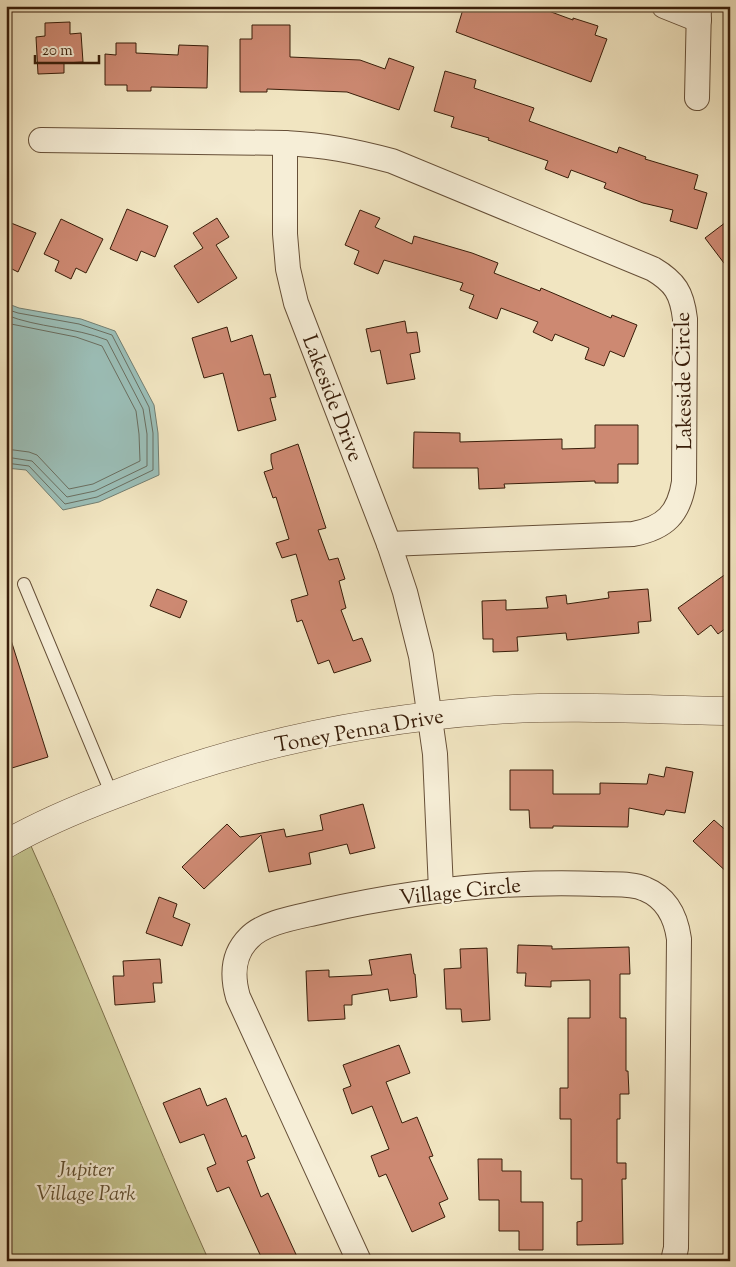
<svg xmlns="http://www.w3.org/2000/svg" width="736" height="1267" font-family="'Sorts Mill Goudy',serif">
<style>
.green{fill:#c2c28d;stroke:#7d704b}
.water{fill:#9bbeb7;stroke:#737e71}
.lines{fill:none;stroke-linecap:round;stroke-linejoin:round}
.shore{stroke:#6a6e60;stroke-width:1}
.building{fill:#cd8972;stroke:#381d09}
.service-casing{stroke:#664f37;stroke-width:14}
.minor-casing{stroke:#664f37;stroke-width:26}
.tertiary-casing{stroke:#664f37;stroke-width:29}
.service{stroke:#f6eed7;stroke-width:12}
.minor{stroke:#f6eed7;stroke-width:24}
.tertiary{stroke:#f6eed7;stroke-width:28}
.labels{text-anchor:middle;stroke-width:4.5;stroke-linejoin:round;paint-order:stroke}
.street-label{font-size:21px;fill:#381d09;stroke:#f6eed7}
.park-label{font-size:21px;font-style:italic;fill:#614f31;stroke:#f6eed7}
</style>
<rect width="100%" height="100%" fill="#f1e5c1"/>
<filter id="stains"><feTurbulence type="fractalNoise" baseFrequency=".004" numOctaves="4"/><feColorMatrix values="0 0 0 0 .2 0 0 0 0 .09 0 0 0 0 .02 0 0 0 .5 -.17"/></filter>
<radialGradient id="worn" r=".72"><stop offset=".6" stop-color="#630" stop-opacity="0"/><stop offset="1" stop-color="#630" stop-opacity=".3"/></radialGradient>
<path class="green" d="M31,846C93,983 147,1124 209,1261H6V860Z"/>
<path class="water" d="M6,303L19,308L81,319L115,331L154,405L158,433L159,475L99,502L63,510L26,470L6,468Z"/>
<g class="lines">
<g class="shore">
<path d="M6,309L18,313L79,324L112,335L149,407L153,433V470L97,497L65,504L29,466L6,463"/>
<path d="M6,315C39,328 74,327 107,340L143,409L147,434V466L95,491L67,497L32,461L6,457"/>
<path d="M6,323L76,337L102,346L136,411L139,434L140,461L93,484L69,489L37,455L29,452L6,449"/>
</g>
</g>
<g class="building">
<path d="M464,6H535L573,20V18L598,26L595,35L607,39L591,82L456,32Z"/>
<path d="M70,22V34L81,33L83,62L64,63V73L38,74L36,37L45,36V23Z"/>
<path d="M252,25H290V57L360,60L385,69L389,58L414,67L399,110L347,92L267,89V92H240V39H252Z"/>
<path d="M116,43H136V53L178,55L179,45L208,46L207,88L151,87V91H127V85H105V54L116,55Z"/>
<path d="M445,71L476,80L474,88L534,108L529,121L617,153L619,147L646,157L645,159L698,175L694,189L707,193L697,229L670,221L673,210L643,203L604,188L606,183L571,170L568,178L545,169L548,161L488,140L489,138L451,127L454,117L434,111Z"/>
<path d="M127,209L168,226L155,257L141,251L137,261L110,249Z"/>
<path d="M360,210L380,218L375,227L412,244L414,236L472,253L498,263L494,273L540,291L541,288L611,318L612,315L637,325L624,357L610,351L604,366L585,359L589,348L555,334L552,341L533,332L538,322L501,308L497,319L469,308L474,295L460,290L463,283L384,260L378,274L354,264L359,251L345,245Z"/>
<path d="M217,218L229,237L216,245L237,278L198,303L174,266L203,248L193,233Z"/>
<path d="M61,219L103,239L86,273L76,268L71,279L55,271L59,261L44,254Z"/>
<path d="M730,219V271L705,238Z"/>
<path d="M6,221L36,233L18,272L6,266Z"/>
<path d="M405,321L407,333L417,332L420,352L410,354L415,379L387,384L380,350L371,352L366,329Z"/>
<path d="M227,327L231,342L252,335L264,375L270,374L276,397L270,398L276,420L238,431L223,373L204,378L192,338Z"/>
<path d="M595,425H638V464H618V483H595V481L504,484L505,488L479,489L478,468H413L414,432L460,433V442L562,439V449L595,448Z"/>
<path d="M298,444L326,528L318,530L329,560L338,558L345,579L339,581L346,608L341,610L353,641L362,638L371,661L334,673L329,660L318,664L302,620L297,622L291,600L308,595L296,554L282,558L276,543L289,539L276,497L273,498L264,472L273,469L271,461V454Z"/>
<path d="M730,571V625L718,634L711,625L698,635L678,608Z"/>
<path d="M157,589L187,601L180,618L150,606Z"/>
<path d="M648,589L651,621L638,622L639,633L567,640L566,633L517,637L518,651L493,652V639H483L482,601L506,600V610L548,608L546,597L566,595L567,604L609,598L608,592Z"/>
<path d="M10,637L48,757L12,768L6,748V734L11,733L6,717V638Z"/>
<path d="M666,767L693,772L685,813L666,810L664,815L629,808L628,827L553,826V828H530L529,810H510V770H553V794H600V783L647,784L649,774L664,777Z"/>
<path d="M363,804L375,848L350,854L347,844L309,853L311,864L269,872L261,835L204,889L182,867L227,824L240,837L284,829L286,837L323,830L320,815Z"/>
<path d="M714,820L730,834V875L693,841Z"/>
<path d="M159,897L177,904L173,917L190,924L182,946L146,933Z"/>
<path d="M518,945L552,946V949L629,947L630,974H620V1018H626V1071H628L629,1094H620V1119H617V1163H626V1179H622L623,1244L577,1245V1222L582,1221V1179H571V1119H560V1088H568V1018H590V980L551,981V987L525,986L526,973H517Z"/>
<path d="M487,948L490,1020L462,1022L461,1009H446L444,969L461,968L460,949Z"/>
<path d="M411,954L414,974H415L417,997L390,1001L388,989L352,995V1005H344L345,1019L308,1021L306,971L329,970V977L372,975L369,960Z"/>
<path d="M160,959L162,983H153L155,1002L115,1005L113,976H124L123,961Z"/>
<path d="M399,1045L410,1073L386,1082L402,1123L417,1117L433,1156L429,1157L448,1199L439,1203L445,1217L412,1232L386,1174L379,1177L371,1156L389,1149L372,1106L352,1114L343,1089L351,1086L343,1065Z"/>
<path d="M200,1088L207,1106L226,1098L242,1137L246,1135L255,1158L247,1161L261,1197L268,1193L299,1261H263L229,1187L217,1192L207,1168L216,1164L204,1134L180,1143L163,1103Z"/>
<path d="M478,1159H502V1171H521V1202H543V1250H519V1231H499V1200H479Z"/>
</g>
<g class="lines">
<g class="service-casing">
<path id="service" d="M24,584L112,795"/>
</g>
<g class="minor-casing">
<g id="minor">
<path d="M664,6L699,20"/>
<path d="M697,98L699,6"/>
<path d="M41,140L285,143C325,145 354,151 392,161L653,269C675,282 682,293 685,319L684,482C679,514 665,528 633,534L389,544"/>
<path d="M285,143V234L288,269L296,303L389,544L405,592L421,656L435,754L441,890"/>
<path d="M359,1261L238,997C232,976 232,955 249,938C264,922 298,917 319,912C411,891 505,880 600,884C615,885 632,883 645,889C667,898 676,917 679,939L676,1248L673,1261"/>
</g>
</g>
<g class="tertiary-casing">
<path id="tertiary" d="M6,844C41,824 79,808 116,794C238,746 365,719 495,710C573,705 652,710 730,711"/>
</g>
<use href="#service" class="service"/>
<use href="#minor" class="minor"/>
<use href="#tertiary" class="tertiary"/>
</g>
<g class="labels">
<g class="street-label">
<text transform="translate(683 381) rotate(-91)" y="7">Lakeside Circle</text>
<text transform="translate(333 398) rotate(69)" y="7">Lakeside Drive</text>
<text transform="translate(359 730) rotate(-10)" y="7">Toney Penna Drive</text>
<text transform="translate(460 891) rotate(-6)" y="7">Village Circle</text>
</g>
<g class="park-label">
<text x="86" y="1176">Jupiter<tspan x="86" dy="24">Village Park</tspan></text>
</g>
</g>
<rect width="736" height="1267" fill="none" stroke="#f1e5c1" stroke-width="25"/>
<rect x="8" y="8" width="721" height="1252" fill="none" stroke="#381d09" stroke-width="2.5"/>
<rect x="12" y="12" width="711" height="1242" fill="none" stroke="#381d09"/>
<path d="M35 55v8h64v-8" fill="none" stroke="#381d09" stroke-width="2.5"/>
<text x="42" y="55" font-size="15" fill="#381d09" stroke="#f6eed7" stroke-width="4" paint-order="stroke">20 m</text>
<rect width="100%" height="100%" filter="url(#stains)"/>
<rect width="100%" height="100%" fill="url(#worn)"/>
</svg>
